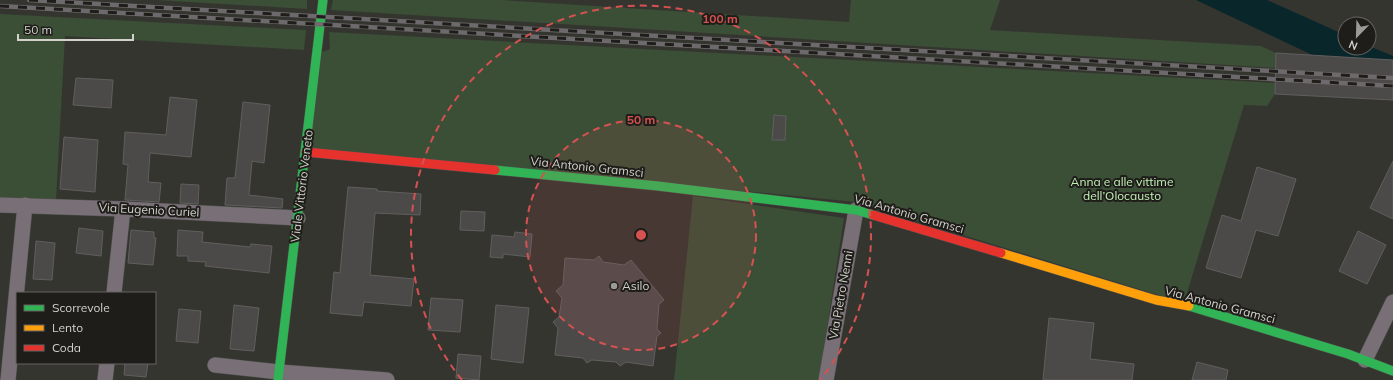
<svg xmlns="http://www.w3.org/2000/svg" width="1393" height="380" font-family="Mulish,sans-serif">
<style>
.green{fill:#3b4e36}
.water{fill:#09262a}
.building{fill:#4b4a49;stroke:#605f5e}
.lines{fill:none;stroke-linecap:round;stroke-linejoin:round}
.street-casing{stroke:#50504d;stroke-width:16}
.fast-casing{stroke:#50504d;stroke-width:10}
.slow-casing{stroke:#50504d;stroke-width:10}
.jam-casing{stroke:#50504d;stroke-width:10}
.street{stroke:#786f77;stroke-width:15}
.fast{stroke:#30b455;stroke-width:9}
.slow{stroke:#ff9f0a;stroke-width:9}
.jam{stroke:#e5322d;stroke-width:9}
.rail-casing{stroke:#6d696c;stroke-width:4.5}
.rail{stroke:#1e1d19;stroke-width:3;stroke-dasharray:9;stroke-linecap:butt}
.ring{fill:none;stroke:#d55251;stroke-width:2;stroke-dasharray:7 5}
.poi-dot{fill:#9b9a95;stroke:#1e1d19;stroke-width:1.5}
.labels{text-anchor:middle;stroke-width:4;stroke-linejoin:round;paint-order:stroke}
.street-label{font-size:12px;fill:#d2d1cb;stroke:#1e1d19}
.park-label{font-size:12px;fill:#c2f1b7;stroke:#1e1d19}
.poi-label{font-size:12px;fill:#d2d1cb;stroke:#1e1d19;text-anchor:start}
.centre{fill:#d55251;stroke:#1e1d19;stroke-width:2}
.ring-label{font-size:12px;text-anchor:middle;font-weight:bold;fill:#d55251;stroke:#1e1d19;stroke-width:4;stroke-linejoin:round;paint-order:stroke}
</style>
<rect width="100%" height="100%" fill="#353530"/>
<g class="green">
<path d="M156,0H307V9Z"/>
<path d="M333,0H501L849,22L851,0H1000L990,30L1261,46L1276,53V68L331,10Z"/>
<path d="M0,14L306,30L304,50L65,36L56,200H0Z"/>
<path d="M329,32L1276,83L1275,94L1267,106L1244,105L1184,303L856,202L309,148L322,52L330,49Z"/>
<path d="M693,196L844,218L819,380H674Z"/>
</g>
<path class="water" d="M1196,0H1267L1345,35V48H1369V46L1393,56V93Z"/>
<g class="building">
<path d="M1276,53L1393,60V100L1275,94Z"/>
<path d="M76,78L113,80L111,108L73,105Z"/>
<path d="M170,97L197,100L191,157L150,153L148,182L161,183L159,202L125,200L128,165L123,164L125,132L166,135Z"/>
<path d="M243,102L270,105L264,163L252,161L249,195L283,199L282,208L225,205L227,178H235Z"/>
<path d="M774,115L786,116L785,140H772Z"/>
<path d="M64,137L98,140L95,192L60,189Z"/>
<path d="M1393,161V219L1370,208Z"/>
<path d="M1257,167L1296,179L1278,236L1256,230L1241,278L1206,268L1222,215L1241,221Z"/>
<path d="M181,184L199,185L198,204L180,203Z"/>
<path d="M348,187L377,189V191L421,194L420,215L375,213L370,275L414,279L411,306L364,302L362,316L330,313L334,272L340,273Z"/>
<path d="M461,211L485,212L484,231L460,230Z"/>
<path d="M79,228L103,231L101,256L76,253Z"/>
<path d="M131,230L154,232V238H156L153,265L128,263Z"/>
<path d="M178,230L203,232L202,242L250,247L251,244L272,246L269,273L205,266L206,262L188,261V256H177Z"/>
<path d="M1358,231L1386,245L1367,284L1339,271Z"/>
<path d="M515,232L532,234L530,257L503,254V258L490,257L492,235L514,237Z"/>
<path d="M36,241L55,243L52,280L33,279Z"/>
<path d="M599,256L603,262L624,265L631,260L664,300L659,304L657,329L661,333L657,336L653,366L626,362L620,366L616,362L592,360L587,363L583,358L555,355L558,328L553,322L559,317L562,298L556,291L563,285L565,258L594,260Z"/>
<path d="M431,298L463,300L460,332L428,330Z"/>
<path d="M234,305L259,308L254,351L230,349Z"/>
<path d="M496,305L529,308L523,363L491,359Z"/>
<path d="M179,309L201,311L198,343L176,341Z"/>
<path d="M1049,318L1094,323L1090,359L1134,364L1132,380H1043Z"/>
<path d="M458,354L481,356L479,380L456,378Z"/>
<path d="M1197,362L1228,370L1226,380H1192Z"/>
<path d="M125,363H148L146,377L124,375Z"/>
</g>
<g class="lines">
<g class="street-casing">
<g id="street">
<path d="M0,205L123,209L298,218"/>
<path d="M114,293L123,209"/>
<path d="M1365,360L1393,302"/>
<path d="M215,365L279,372L387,380"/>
<path d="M8,380L25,205"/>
<path d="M105,380L107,363"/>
<path d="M826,380L856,210"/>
</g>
</g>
<g class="fast-casing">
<g id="fast">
<path d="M495,170L658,186L856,210L873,215"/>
<path d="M1189,306L1348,354L1393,371"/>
<path d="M278,380L323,0"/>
</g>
</g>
<g class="slow-casing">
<path id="slow" d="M1001,253L1156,300L1189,306"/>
</g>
<g class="jam-casing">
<g id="jam">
<path d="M306,152L495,170"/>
<path d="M873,215L1001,253"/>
</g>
</g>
<use href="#street" class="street"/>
<use href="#fast" class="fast"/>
<use href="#slow" class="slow"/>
<use href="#jam" class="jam"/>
<g class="rail-casing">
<g id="rail">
<path d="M29,0L1393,78"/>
<path d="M0,6L1393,86"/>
</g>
</g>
<use href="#rail" class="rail"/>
</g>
<circle cx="641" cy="235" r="115" fill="#d55251" fill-opacity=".12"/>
<g class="ring">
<circle cx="641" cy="235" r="115"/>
<path d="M462 380A230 230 0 1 1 820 380"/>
</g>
<circle class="poi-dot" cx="614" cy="286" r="4"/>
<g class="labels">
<g class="street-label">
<text transform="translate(587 167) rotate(6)" y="4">Via Antonio Gramsci</text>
<text transform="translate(302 186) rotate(-83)" y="4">Viale Vittorio Veneto</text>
<text transform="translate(149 210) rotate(3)" y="4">Via Eugenio Curiel</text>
<text transform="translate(909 214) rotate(16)" y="4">Via Antonio Gramsci</text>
<text transform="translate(841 295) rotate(-80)" y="4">Via Pietro Nenni</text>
<text transform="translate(1220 305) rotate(15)" y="4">Via Antonio Gramsci</text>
</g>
<g class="park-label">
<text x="1122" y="186">Anna e alle vittime<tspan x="1122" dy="14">dell’Olocausto</tspan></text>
</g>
<g class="poi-label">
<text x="622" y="290">Asilo</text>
</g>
</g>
<circle cx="641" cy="235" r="6" class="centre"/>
<g class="ring-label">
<text x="720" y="23">100 m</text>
<text x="641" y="124">50 m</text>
</g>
<rect x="16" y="292" width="140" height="72" fill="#1e1d19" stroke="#666560"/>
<rect x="24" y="305" width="20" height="6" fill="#30b455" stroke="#666560"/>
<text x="52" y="312" font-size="12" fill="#d2d1cb">Scorrevole</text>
<rect x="24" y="325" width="20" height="6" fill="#ff9f0a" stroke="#666560"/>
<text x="52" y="332" font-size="12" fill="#d2d1cb">Lento</text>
<rect x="24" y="345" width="20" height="6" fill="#e5322d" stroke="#666560"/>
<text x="52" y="352" font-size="12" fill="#d2d1cb">Coda</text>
<g transform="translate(1357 36) rotate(203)"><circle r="19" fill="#1e1d19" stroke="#666560"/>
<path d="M0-3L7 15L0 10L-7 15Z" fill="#9b9a95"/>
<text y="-6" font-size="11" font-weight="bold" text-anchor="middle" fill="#d2d1cb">N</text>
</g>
<path d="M18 34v6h115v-6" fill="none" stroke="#d2d1cb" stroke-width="2"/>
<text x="24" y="34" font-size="12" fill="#d2d1cb" stroke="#1e1d19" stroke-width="3" paint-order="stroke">50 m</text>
</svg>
